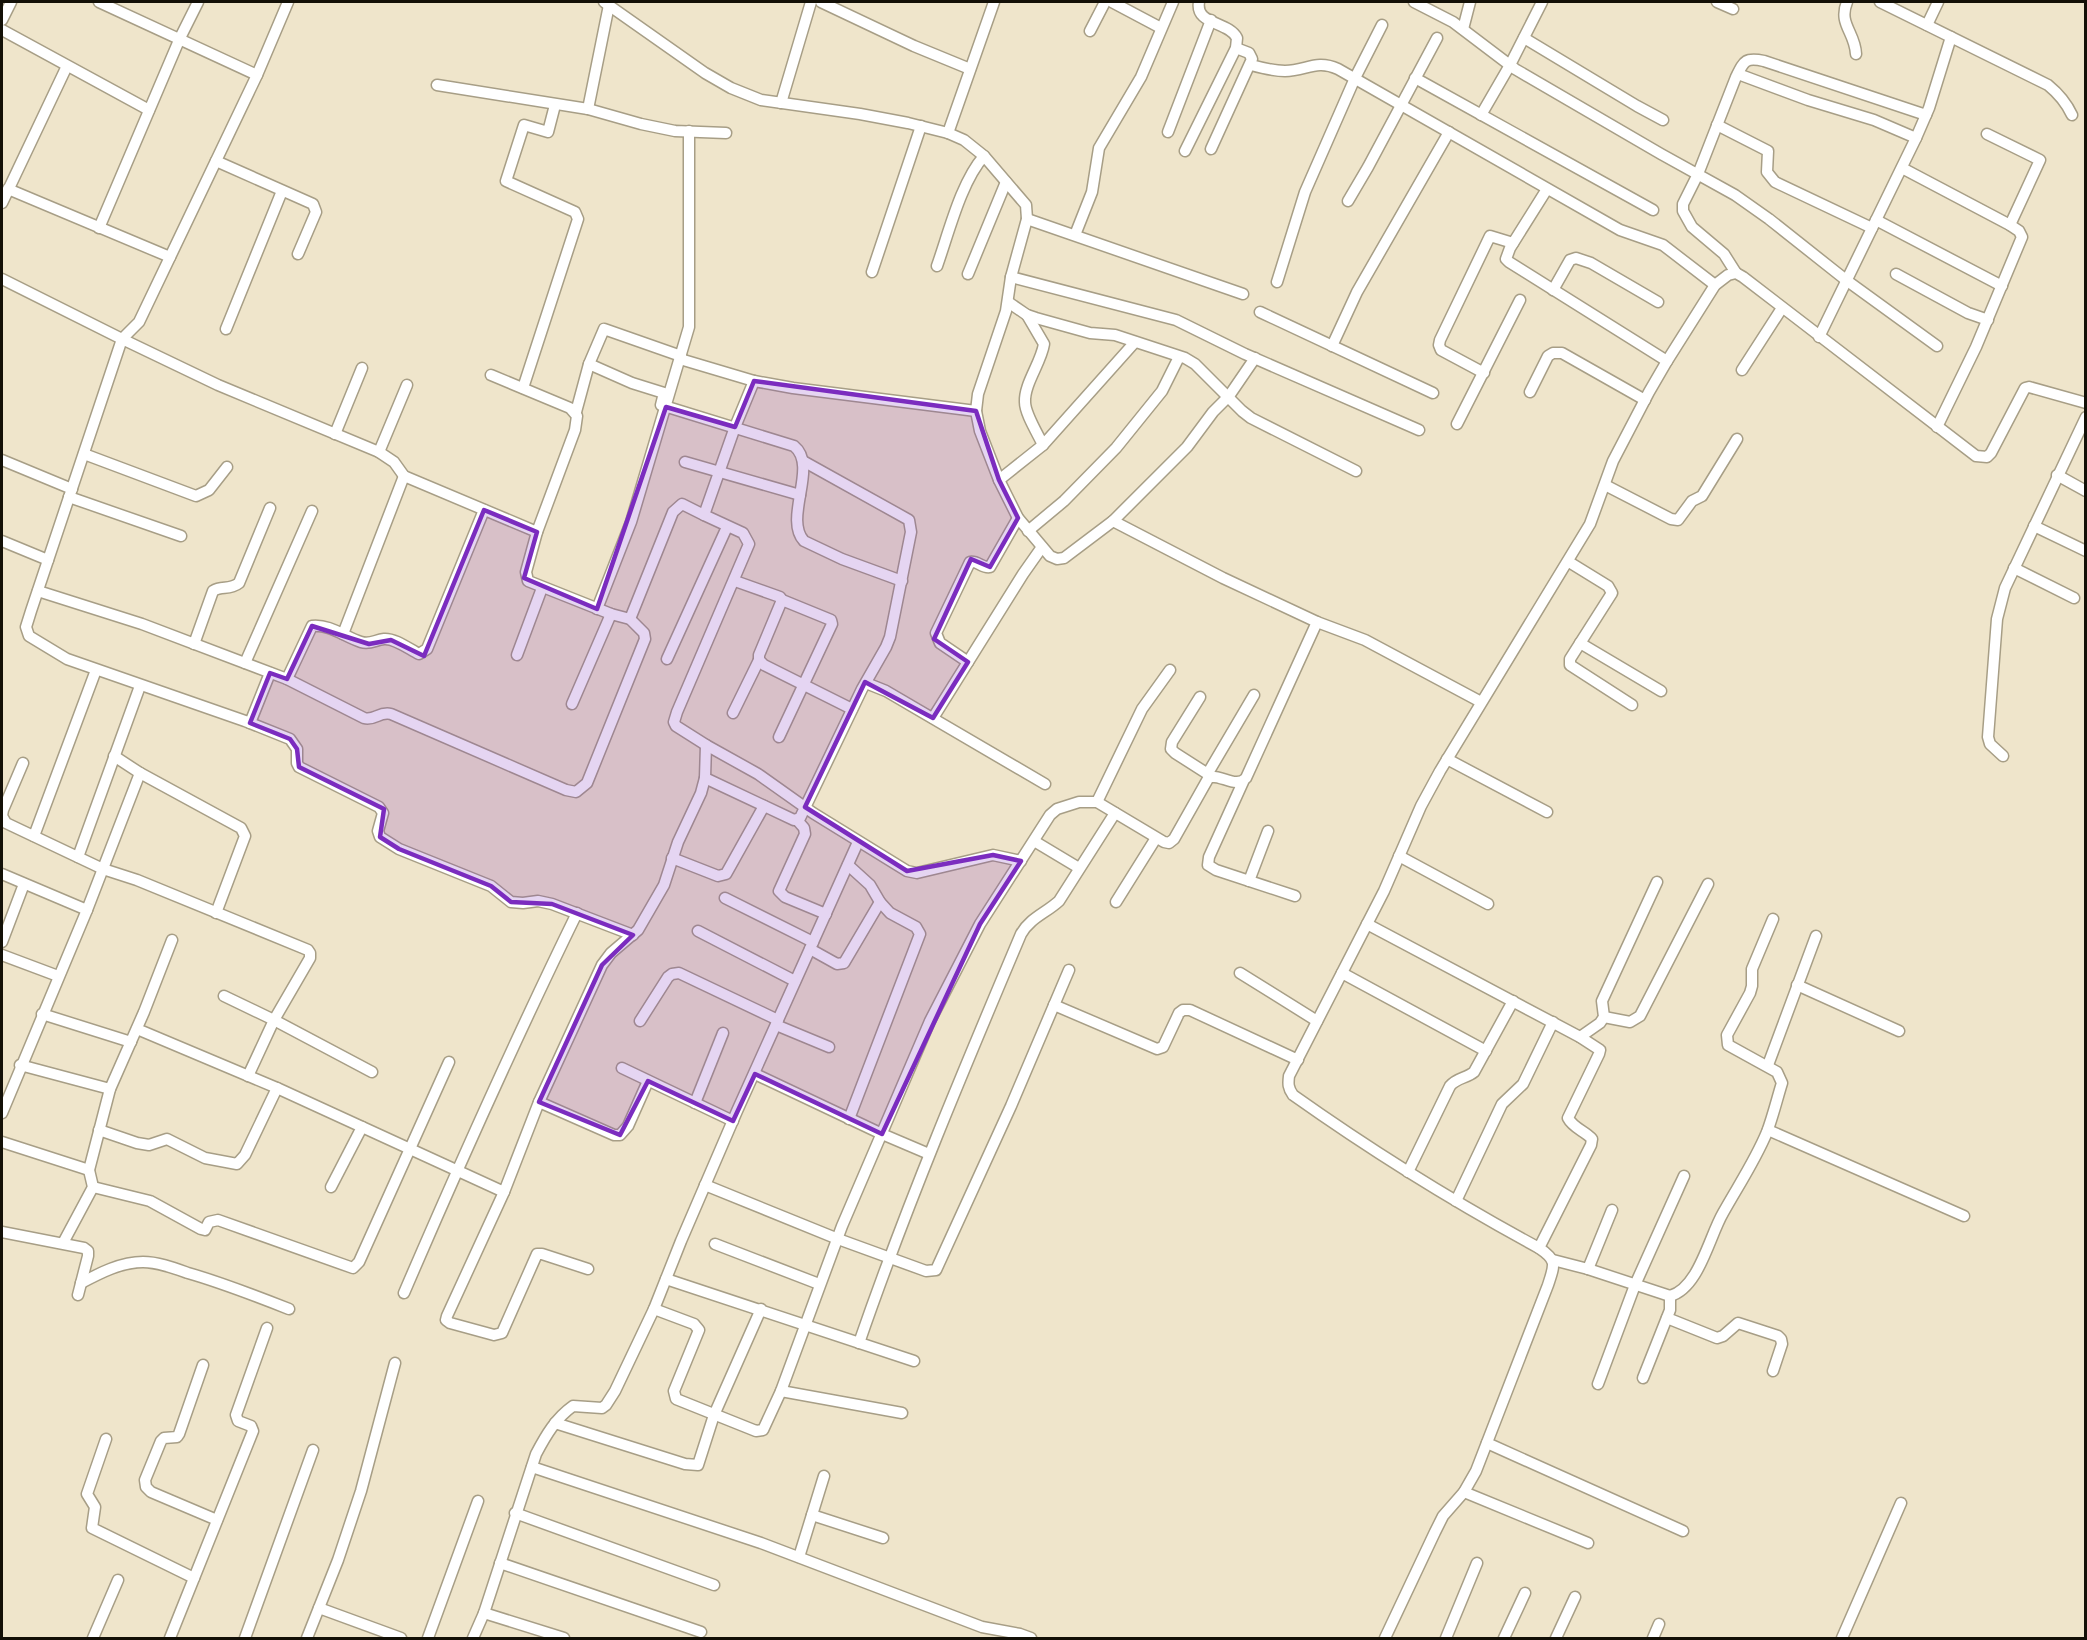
<svg xmlns="http://www.w3.org/2000/svg" width="2087" height="1640" font-family="Helvetica,sans-serif">
<style>
.lines{fill:none;stroke-linecap:round;stroke-linejoin:round}
.street-casing{stroke:#a79e86;stroke-width:13}
.street{stroke:#fff;stroke-width:10}
.marked{fill:#7b2cbf;fill-opacity:0.2;stroke:#7b2cbf;stroke-width:4.5;stroke-linejoin:round}
</style>
<rect width="100%" height="100%" fill="#efe5cb"/>
<g class="lines">
<g class="street-casing">
<g id="street">
<path d="M99,2L257,75"/>
<path d="M604,2L705,73L731,88L761,100L860,114L908,123L948,133L964,140L984,156L1026,205L1027,219L1011,277L1006,311L978,394L976,411L980,431L999,480L1018,518L1050,556L1057,559L1064,558L1113,521L1223,578L1317,622L1365,640L1481,702"/>
<path d="M821,2L914,46L970,69"/>
<path d="M1112,2L1161,28"/>
<path d="M1414,2L1453,22L1515,69L1661,154L1735,195L1769,219L1846,280L1937,346"/>
<path d="M1717,2L1733,9"/>
<path d="M1847,2C1838,24 1855,32 1856,54"/>
<path d="M1880,2L2048,85C2059,94 2066,102 2072,115"/>
<path d="M2,20L11,2"/>
<path d="M1927,25L1938,2"/>
<path d="M1463,29L1470,2"/>
<path d="M2,30L149,110"/>
<path d="M1090,31L1105,2"/>
<path d="M1524,38L1637,106L1663,120"/>
<path d="M1251,65C1262,68 1273,71 1285,71C1306,71 1316,59 1338,69L1620,230L1663,245L1715,285"/>
<path d="M1738,74L1808,100L1874,120L1916,138"/>
<path d="M1415,78L1653,210"/>
<path d="M437,85L588,109L641,124L675,131L726,133"/>
<path d="M781,103L811,2"/>
<path d="M588,109L609,5"/>
<path d="M1481,115L1510,65L1542,2"/>
<path d="M1717,125L1768,151L1767,172L1775,182L1872,228"/>
<path d="M1168,132L1211,20"/>
<path d="M948,133L994,2"/>
<path d="M1987,134L2040,160L2010,225"/>
<path d="M1211,149L1252,59L1249,53L1236,48"/>
<path d="M1185,151L1236,48L1237,38C1228,21 1195,25 1199,2"/>
<path d="M216,161L313,204L316,212L298,254"/>
<path d="M1902,168L2010,225L2019,231L2022,237L1976,347L1937,427"/>
<path d="M8,189L170,257"/>
<path d="M1547,189L1510,248L1506,259L1509,262L1667,361"/>
<path d="M1348,201L1368,167L1437,38"/>
<path d="M2,203L67,66"/>
<path d="M1027,219L1243,294"/>
<path d="M1876,220L2002,286"/>
<path d="M99,228L180,38L198,2"/>
<path d="M1075,235L1092,192L1099,148L1141,77L1173,2"/>
<path d="M937,266C949,232 961,182 984,156"/>
<path d="M872,272L921,126"/>
<path d="M1736,273L1724,254L1692,227L1683,211V204L1698,174L1736,77C1744,61 1745,57 1764,61L1926,115"/>
<path d="M968,274L1006,182"/>
<path d="M1896,274L1968,313L1988,320"/>
<path d="M1011,277L1176,320L1245,354L1419,430"/>
<path d="M2,279L122,339L139,322L257,75L288,2"/>
<path d="M1277,282L1305,192L1355,78L1382,25"/>
<path d="M1553,290L1570,260L1576,258L1591,263L1658,302"/>
<path d="M1008,302L1027,315L1036,318L1090,333L1115,335L1185,358L1195,364L1242,411L1251,418L1356,471"/>
<path d="M1260,312L1433,393"/>
<path d="M1027,315L1044,344C1041,363 1024,384 1025,402C1025,414 1038,434 1043,445"/>
<path d="M226,329L282,191"/>
<path d="M1819,337L1916,138L1929,108L1951,37"/>
<path d="M1332,346L1357,292L1449,132"/>
<path d="M680,359L754,381"/>
<path d="M589,364L604,329L681,356"/>
<path d="M1742,370L1782,308"/>
<path d="M1484,373L1441,350L1439,345L1440,340L1490,236L1513,243"/>
<path d="M491,375L570,408L577,416L575,430L537,532"/>
<path d="M523,388L578,219L575,212L506,181L524,125L548,132L555,105"/>
<path d="M1530,392L1548,356L1553,353H1562L1645,400"/>
<path d="M576,412L589,364L632,383L664,393L661,405L794,446C819,466 783,518 804,541L842,559L902,581"/>
<path d="M1457,424L1520,300"/>
<path d="M335,434L362,368"/>
<path d="M379,452L407,385"/>
<path d="M84,454L196,496L209,490L227,467"/>
<path d="M2,460L72,489"/>
<path d="M685,462L800,495"/>
<path d="M2057,475L2086,491"/>
<path d="M999,480L1043,445L1135,342"/>
<path d="M1605,485L1671,519L1678,520L1692,501L1702,496L1737,439"/>
<path d="M69,497L181,536"/>
<path d="M704,515L743,533L749,544L677,712L674,722L676,726L706,745L758,774L813,813L907,871L917,873L993,855L1021,861"/>
<path d="M1113,521L1187,447L1213,412L1229,396L1255,358"/>
<path d="M2034,526L2086,551"/>
<path d="M1028,531L1064,501L1116,448L1162,391L1179,357"/>
<path d="M2,541L48,560"/>
<path d="M1569,562L1608,586L1612,593L1570,659V665L1632,705"/>
<path d="M2014,568L2074,598"/>
<path d="M735,581L780,597L782,600L759,655V660L764,665L852,709"/>
<path d="M38,591L142,624L287,679L312,626C330,624 345,637 361,642C370,645 375,640 384,639C395,638 409,649 419,654L427,649L484,510"/>
<path d="M597,609L631,522L689,327V131"/>
<path d="M630,619L673,512L682,504L704,515L735,427L754,381L793,388L976,411"/>
<path d="M343,634L404,476"/>
<path d="M1580,643L1661,691"/>
<path d="M194,644L213,591C222,585 229,591 239,583L270,508"/>
<path d="M517,655L542,588"/>
<path d="M667,659L727,527"/>
<path d="M968,662L940,643L936,633L970,562C977,560 983,569 990,567L1018,518"/>
<path d="M245,663L312,511"/>
<path d="M287,679L364,718C375,721 379,711 391,714L566,790L576,792L587,783L645,639L644,633L630,619L611,614L528,581L526,572L537,532L404,476L394,462L379,452L218,385L122,339L31,611L26,627L29,636L67,659L245,721L290,739L297,749V763L299,767L379,807L383,813L378,831L380,837L399,849L491,886L511,902L523,903L538,901L552,904L633,935"/>
<path d="M866,683L886,691L1045,784"/>
<path d="M1200,697L1172,742L1171,749L1175,753L1211,776"/>
<path d="M572,704L611,614"/>
<path d="M733,713L759,660"/>
<path d="M933,718L1023,574L1042,547"/>
<path d="M250,723L270,673"/>
<path d="M779,737L832,624L831,620L782,600"/>
<path d="M114,756L140,773L241,828L245,836L216,913"/>
<path d="M2003,756L1990,744L1988,737L1997,619L2005,588L2086,417"/>
<path d="M1447,759L1547,812"/>
<path d="M23,763L3,810L2,816L6,823L103,869L137,880L308,950L310,953V958L274,1020L372,1072"/>
<path d="M1208,773L1254,695"/>
<path d="M705,778L794,820L800,818L862,689L886,647L890,637L911,532L909,520L803,461"/>
<path d="M1243,782L1209,857L1208,865L1216,870L1295,896"/>
<path d="M1097,802L1142,709L1170,670"/>
<path d="M797,820L804,828L805,834L779,891L785,897L826,914"/>
<path d="M34,836L96,670"/>
<path d="M1034,841L1079,868"/>
<path d="M1399,856L1488,904"/>
<path d="M78,857L140,686"/>
<path d="M672,858L718,876L726,874L764,806"/>
<path d="M848,865L870,885L880,902L890,913L916,927L920,934L849,1119"/>
<path d="M2,874L87,910"/>
<path d="M1249,881L1268,831"/>
<path d="M725,898L813,942"/>
<path d="M1116,902L1156,838"/>
<path d="M1367,924L1580,1037L1600,1050L1599,1054L1568,1118C1573,1128 1585,1131 1592,1139L1591,1145L1539,1248"/>
<path d="M698,931L795,981"/>
<path d="M2,942L24,884"/>
<path d="M810,949L837,964L844,963L880,902"/>
<path d="M2,955L58,976"/>
<path d="M1240,973L1317,1021"/>
<path d="M1342,973L1486,1051"/>
<path d="M1797,985L1899,1031"/>
<path d="M224,996L274,1020L248,1076"/>
<path d="M1054,1005L1157,1049L1163,1047L1179,1013L1183,1010H1190L1298,1060"/>
<path d="M42,1014L131,1042"/>
<path d="M1604,1017L1630,1022L1640,1016L1708,884"/>
<path d="M640,1021L668,977L672,974L679,973L778,1020"/>
<path d="M776,1025L829,1047"/>
<path d="M137,1029L277,1088L504,1192"/>
<path d="M1580,1037L1600,1023L1604,1017L1602,1001L1657,882"/>
<path d="M20,1065L110,1089"/>
<path d="M1768,1065L1816,936"/>
<path d="M622,1068L733,1121"/>
<path d="M755,1074L882,1134L929,1154"/>
<path d="M539,1102L614,1135H620L628,1126L648,1081"/>
<path d="M695,1103L723,1033"/>
<path d="M2,1113L87,910L140,773"/>
<path d="M99,1130L137,1143L149,1145L167,1139L205,1158L237,1164L245,1155L277,1088"/>
<path d="M1768,1130L1964,1216"/>
<path d="M2,1142L89,1170"/>
<path d="M1408,1172L1450,1086C1456,1078 1467,1078 1474,1072L1513,1001"/>
<path d="M705,1185L838,1239L926,1271L936,1270L1011,1106L1069,970"/>
<path d="M93,1187L150,1201L201,1229L205,1230L209,1222L218,1220L353,1268L359,1262L449,1062"/>
<path d="M331,1187L362,1127"/>
<path d="M1456,1201L1502,1104L1523,1084L1553,1022"/>
<path d="M2,1232L84,1248L88,1251V1256L78,1295"/>
<path d="M63,1243L93,1187L89,1170L110,1089L144,1012L172,940"/>
<path d="M715,1244L819,1284"/>
<path d="M1553,1260L1588,1269L1670,1296C1699,1288 1709,1237 1723,1213C1738,1186 1755,1161 1767,1132C1773,1116 1777,1099 1782,1083L1777,1072L1728,1045L1727,1035L1750,993L1752,986V969L1773,919"/>
<path d="M588,1269L542,1254H537L502,1333L494,1335L450,1323L446,1320L447,1316L504,1192L539,1102L602,965L611,953L638,930L664,885L678,842L701,793L705,778L706,745"/>
<path d="M1588,1269L1612,1210"/>
<path d="M666,1279L914,1361"/>
<path d="M81,1283C100,1273 121,1262 143,1262C158,1262 174,1268 188,1273C223,1283 256,1296 289,1309"/>
<path d="M404,1293C459,1165 516,1038 577,913"/>
<path d="M654,1309L694,1324L699,1330L674,1391L676,1399L756,1431L763,1430L781,1391L842,1226L930,1021L980,924L1050,815L1057,809L1079,802H1097L1164,842L1169,843L1174,839L1209,777C1221,774 1236,789 1246,778L1317,622"/>
<path d="M1667,1318L1717,1338L1723,1336L1738,1323L1778,1336L1781,1339L1782,1344L1773,1371"/>
<path d="M859,1343C907,1204 964,1069 1021,934C1030,918 1046,913 1059,901L1115,813"/>
<path d="M203,1365L179,1434L177,1437L164,1438L161,1441L145,1480L146,1487L151,1492L217,1520"/>
<path d="M1643,1378L1670,1310V1296"/>
<path d="M1598,1384L1635,1285L1684,1176"/>
<path d="M781,1391L902,1413"/>
<path d="M555,1423L685,1464L698,1465L714,1415L761,1309"/>
<path d="M106,1439L87,1494L95,1507L92,1528L194,1578"/>
<path d="M1487,1443L1683,1531"/>
<path d="M532,1467L761,1543L982,1627L1020,1634L1031,1638"/>
<path d="M1464,1492L1588,1543"/>
<path d="M515,1513L714,1585"/>
<path d="M812,1515L883,1538"/>
<path d="M799,1557L824,1476"/>
<path d="M500,1563L701,1632"/>
<path d="M319,1608L401,1638"/>
<path d="M484,1613L564,1638"/>
<path d="M93,1638L118,1580"/>
<path d="M170,1638L253,1431L251,1426L238,1421L236,1415L267,1328"/>
<path d="M245,1638L313,1450"/>
<path d="M307,1638L338,1560L361,1491L395,1363"/>
<path d="M428,1638L478,1501"/>
<path d="M473,1638L484,1613L536,1454C546,1435 556,1418 573,1406L602,1408L606,1405L615,1391L654,1309L681,1241L737,1111L858,842"/>
<path d="M1385,1638L1435,1532L1443,1516L1464,1492L1476,1471L1548,1285C1555,1264 1557,1260 1539,1248C1454,1202 1372,1151 1293,1095C1288,1088 1288,1084 1289,1076L1384,891L1421,806L1440,771L1590,524L1613,461L1649,392L1667,361L1715,285L1728,275L1736,273L1743,277L1976,456L1987,457L1991,453L2025,388L2029,387L2086,403"/>
<path d="M1446,1638L1477,1563"/>
<path d="M1504,1638L1525,1593"/>
<path d="M1556,1638L1575,1597"/>
<path d="M1653,1638L1659,1624"/>
<path d="M1842,1638L1901,1503"/>
</g>
</g>
<use href="#street" class="street"/>
</g>
<path class="marked" d="M754,381L976,411L999,480L1018,518L990,567L971,559L934,639L968,662L933,718L865,682L805,807L907,871L993,855L1021,861L980,924L882,1134L755,1074L733,1121L648,1081L620,1135L539,1102L602,965L633,935L552,904L511,902L491,886L399,849L380,837L384,809L299,767L297,749L290,739L250,723L270,673L287,679L312,626L369,644L391,640L424,656L484,510L537,532L524,578L597,609L666,407L735,427Z"/>
<rect width="2087" height="1640" fill="none" stroke="#131007" stroke-width="6"/>
</svg>
